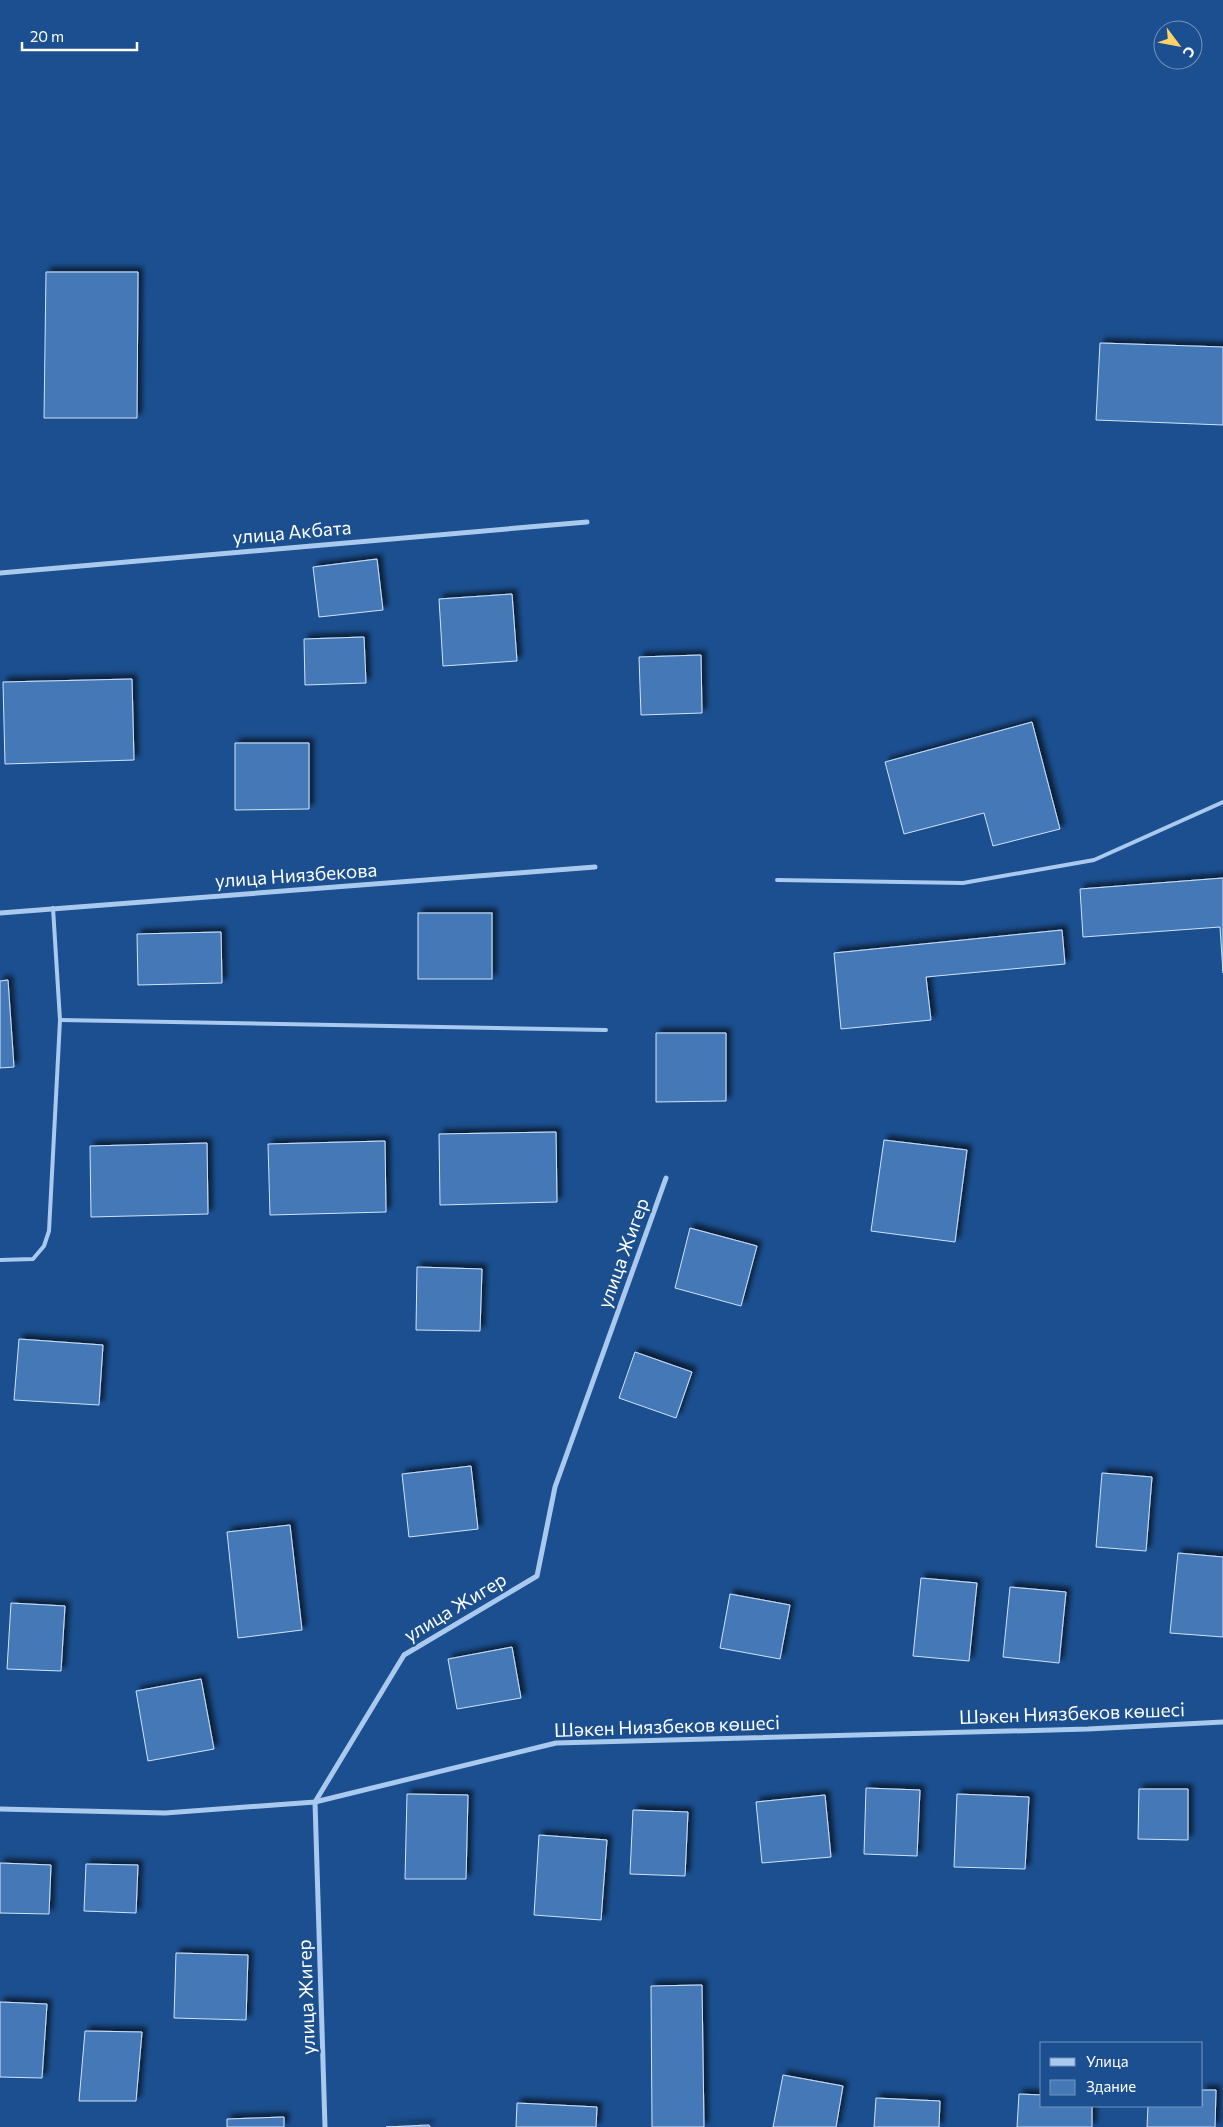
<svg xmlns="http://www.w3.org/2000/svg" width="1223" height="2127" font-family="Commissioner,sans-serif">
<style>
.building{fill:#4478b7;stroke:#cfe3fa;filter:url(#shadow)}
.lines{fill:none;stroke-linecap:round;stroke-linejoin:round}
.service{stroke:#a9c9ee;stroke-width:4}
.minor{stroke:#a9c9ee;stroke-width:5}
.labels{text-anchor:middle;stroke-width:4.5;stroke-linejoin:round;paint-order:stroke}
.street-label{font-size:19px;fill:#fff;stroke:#1b4f8f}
</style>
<defs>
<filter id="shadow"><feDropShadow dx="4.5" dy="-4.5" stdDeviation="2.5" flood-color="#0009"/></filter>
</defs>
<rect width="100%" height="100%" fill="#1b4f8f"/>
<g class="building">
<path d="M46,272H138L137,418H44Z"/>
<path d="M1100,343L1223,347V425L1096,420Z"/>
<path d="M377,559L383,610L319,617L313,567Z"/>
<path d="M512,594L517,661L443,666L439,599Z"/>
<path d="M364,637L366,683L305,685L304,639Z"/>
<path d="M701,655L702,713L641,715L639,657Z"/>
<path d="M132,679L134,760L5,764L3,682Z"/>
<path d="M1032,722L1060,829L993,846L984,813L904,834L885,762Z"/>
<path d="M235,743H309V809L235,810Z"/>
<path d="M1223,878V973L1220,927L1083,937L1080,889Z"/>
<rect x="418" y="913" width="74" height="66"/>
<path d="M1062,930L1065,964L926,977L931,1020L841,1029L834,953Z"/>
<path d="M221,932L222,983L138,985L137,934Z"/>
<path d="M8,980L14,1067L0,1068V981Z"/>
<path d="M656,1033H726V1101L656,1102Z"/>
<path d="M556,1132L557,1202L440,1205L439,1134Z"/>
<path d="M884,1140L967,1150L955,1242L871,1231Z"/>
<path d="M385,1141L386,1212L270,1215L268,1144Z"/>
<path d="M207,1143L208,1214L91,1217L90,1146Z"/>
<path d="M690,1228L757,1246L741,1306L675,1288Z"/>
<path d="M417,1267L482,1269L480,1331L416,1330Z"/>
<path d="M19,1339L103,1345L99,1405L14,1400Z"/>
<path d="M635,1352L692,1372L676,1418L619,1398Z"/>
<path d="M471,1466L478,1529L409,1537L402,1474Z"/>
<path d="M1102,1473L1152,1477L1146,1551L1096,1547Z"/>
<path d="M290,1525L302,1630L238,1638L227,1532Z"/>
<path d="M1178,1553L1223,1557V1637L1170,1633Z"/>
<path d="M921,1578L977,1583L969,1661L913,1656Z"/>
<path d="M1010,1587L1066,1592L1059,1663L1003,1657Z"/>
<path d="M730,1594L790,1605L780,1659L720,1648Z"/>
<path d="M11,1603L65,1606L61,1671L7,1669Z"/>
<path d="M512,1647L521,1698L457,1709L448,1659Z"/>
<path d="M201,1679L214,1749L148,1761L136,1691Z"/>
<path d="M866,1788L920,1790L917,1856L864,1854Z"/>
<path d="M1139,1789H1188V1840L1138,1839Z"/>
<path d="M407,1794L468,1795L466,1879H405Z"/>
<path d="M957,1794L1029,1797L1025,1869L954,1867Z"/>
<path d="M825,1795L831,1857L762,1863L756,1802Z"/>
<path d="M633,1810L688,1812L685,1876L630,1874Z"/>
<path d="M539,1835L607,1840L601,1920L534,1915Z"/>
<path d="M0,1863L51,1865L49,1914L0,1913Z"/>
<path d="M86,1864L138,1865L136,1913L84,1911Z"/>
<path d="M176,1953L248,1955L246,2020L174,2018Z"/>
<path d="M702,1985L704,2127H652L651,1986Z"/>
<path d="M0,2002L47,2004L42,2078L0,2077Z"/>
<path d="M85,2031L142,2032L136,2101H79Z"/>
<path d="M783,2075L843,2086L836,2127H773Z"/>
<path d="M1202,2090H1216L1215,2127H1147L1148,2106H1202Z"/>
<path d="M1019,2094L1042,2095V2106H1092V2127H1017Z"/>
<path d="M876,2098L940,2101L939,2127H874Z"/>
<path d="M517,2103L597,2107L596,2127H516Z"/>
<path d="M284,2117V2127H227V2119Z"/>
<path d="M429,2125L430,2127H386Z"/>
</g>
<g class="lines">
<g class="service">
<path d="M777,880L963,883L1094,860L1223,802"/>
<path d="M60,1020L606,1030"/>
<path d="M0,1260L33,1259L44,1246L49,1231L60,1020L53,908"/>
</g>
<g class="minor">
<path d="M0,573L587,522"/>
<path d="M0,913L595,867"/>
<path d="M0,1809L165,1813L315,1802L556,1743L1088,1729L1223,1722"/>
<path d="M325,2127L315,1802L404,1655L537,1576L555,1487L666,1178"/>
</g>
</g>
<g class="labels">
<g class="street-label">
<text transform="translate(292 532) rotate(-5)" y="7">улица Акбата</text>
<text transform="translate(296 875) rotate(-4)" y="7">улица Ниязбекова</text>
<text transform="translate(623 1253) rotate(-70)" y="7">улица Жигер</text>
<text transform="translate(455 1607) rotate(-31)" y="7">улица Жигер</text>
<text transform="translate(1072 1713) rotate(-2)" y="7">Шәкен Ниязбеков көшесі</text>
<text transform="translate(667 1726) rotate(-2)" y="7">Шәкен Ниязбеков көшесі</text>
<text transform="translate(306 1997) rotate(-92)" y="7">улица Жигер</text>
</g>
</g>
<rect x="1040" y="2042" width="162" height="65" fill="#1b4f8f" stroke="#7695bc"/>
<rect x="1050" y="2058" width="25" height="8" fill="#a9c9ee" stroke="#7695bc"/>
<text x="1086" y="2067" font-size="15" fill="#ffffff">Улица</text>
<rect x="1050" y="2080" width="25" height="15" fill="#4478b7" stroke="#7695bc"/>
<text x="1086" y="2092" font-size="15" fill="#ffffff">Здание</text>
<g transform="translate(1178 45) rotate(122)"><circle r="24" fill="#1b4f8f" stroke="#7695bc"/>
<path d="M0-4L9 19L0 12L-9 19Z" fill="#ffd166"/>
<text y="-8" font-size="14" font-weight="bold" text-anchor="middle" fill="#ffffff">С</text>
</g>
<path d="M22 42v8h115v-8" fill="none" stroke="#ffffff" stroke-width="2.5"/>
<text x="30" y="42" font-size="15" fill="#ffffff" stroke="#1b4f8f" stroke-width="4" paint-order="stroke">20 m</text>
</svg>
